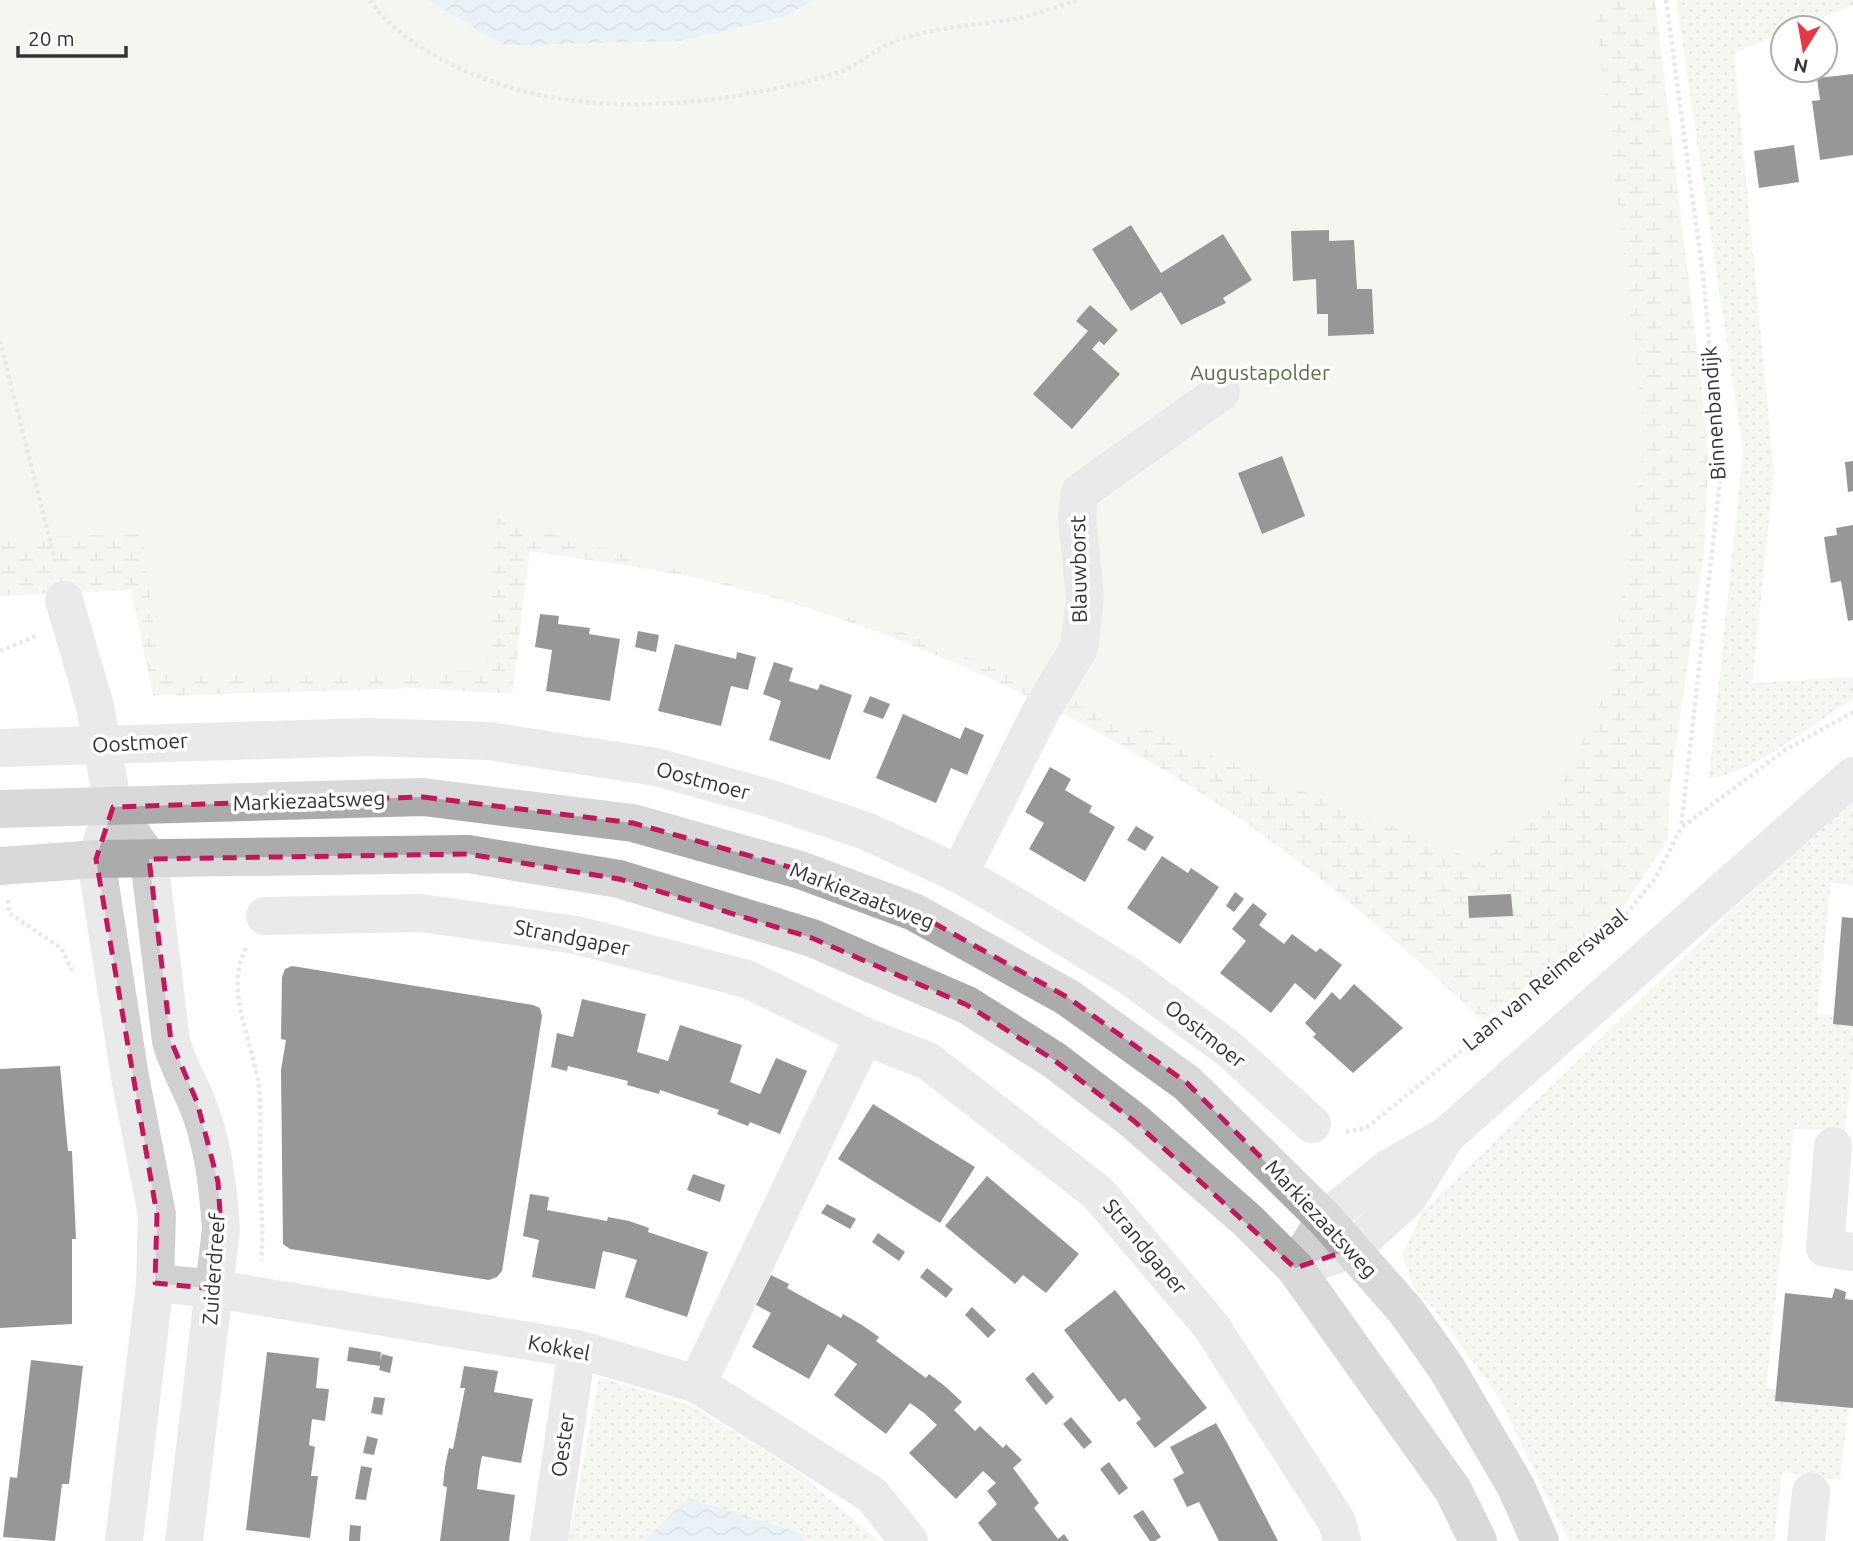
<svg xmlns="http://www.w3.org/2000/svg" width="1853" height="1541" font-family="Ubuntu,sans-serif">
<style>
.grass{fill:url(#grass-dots)}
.wetland{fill:url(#wetland-marsh)}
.park{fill:#e6ecdf}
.water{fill:url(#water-waves)}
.building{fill:#1a1a1a}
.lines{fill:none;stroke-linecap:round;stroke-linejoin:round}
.path{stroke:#cdcdcd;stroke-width:4.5;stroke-dasharray:3.5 3.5;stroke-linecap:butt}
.minor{stroke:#d0d0d0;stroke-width:38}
.major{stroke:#ababab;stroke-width:38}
.marked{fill:none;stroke:#c2185b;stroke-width:5;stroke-dasharray:14 9;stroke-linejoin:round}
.labels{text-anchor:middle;stroke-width:7;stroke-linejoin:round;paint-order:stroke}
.park-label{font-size:21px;fill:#56703f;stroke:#fff}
.street-label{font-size:21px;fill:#333;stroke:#fff}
</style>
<defs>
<pattern id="grass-dots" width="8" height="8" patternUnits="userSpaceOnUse" patternTransform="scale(1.75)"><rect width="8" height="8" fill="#e6ecdf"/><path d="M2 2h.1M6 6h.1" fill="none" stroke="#c6cbc0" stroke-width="1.8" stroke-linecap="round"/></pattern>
<pattern id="wetland-marsh" width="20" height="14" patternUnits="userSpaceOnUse" patternTransform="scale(1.75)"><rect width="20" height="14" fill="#e6ecdf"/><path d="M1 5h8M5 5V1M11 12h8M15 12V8" fill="none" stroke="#c6cbc0"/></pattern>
<pattern id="water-waves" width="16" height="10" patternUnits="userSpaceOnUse" patternTransform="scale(1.75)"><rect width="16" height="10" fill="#cfe2ee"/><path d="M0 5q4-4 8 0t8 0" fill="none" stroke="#b2c2cd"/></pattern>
</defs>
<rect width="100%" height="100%" fill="#fff"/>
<g class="grass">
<path d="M1676,0H1853V5L1796,28H1783V33L1734,53L1774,473L1752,683L1853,677V699C1812,724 1756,773 1709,778L1743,451Z"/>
<path d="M1853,802V885L1831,883L1817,1014L1853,1018V1063L1845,1130L1794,1129L1766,1388L1850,1396L1840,1480L1782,1472L1774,1541H1569L1498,1396L1434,1309L1414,1288L1402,1254L1424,1210L1803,842Z"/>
<path d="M599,1377L690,1405L797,1471L879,1541H807L797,1532L688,1498L644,1541H569Z"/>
</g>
<path class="wetland" d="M0,0H1655L1706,423L1708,468L1704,552L1670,787L1668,839L1627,901L1602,927L1483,1021C1427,968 1368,916 1307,868C1136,734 893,618 681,575C631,565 580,559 530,551L512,694L417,688L153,696L131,590L0,596Z"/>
<path class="park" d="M0,0H1594L1645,436L1609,685L1551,808L1480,862L908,634L496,518L487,671L160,675L142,534L0,538Z"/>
<g class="water">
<path d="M428,0H814L783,17L679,41L504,45Z"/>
<path d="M688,1498L797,1532L807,1541H644Z"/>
</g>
<g class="building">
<path d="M1853,74V155L1820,160L1812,101L1820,100L1817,78Z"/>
<path d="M1794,145L1799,182L1759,188L1754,151Z"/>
<path d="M1131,225L1161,273L1223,234L1252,280L1223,298L1226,303L1181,325L1161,292L1131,311L1092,249Z"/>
<path d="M1329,230V241L1354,240L1357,289H1372L1374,334L1328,336V314H1317L1316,279L1293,281L1291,231Z"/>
<path d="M1090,305L1118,330L1104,345L1099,341L1092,349L1120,374L1072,429L1033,394L1088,331L1076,321Z"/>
<path d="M1282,456L1305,516L1262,534L1238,473Z"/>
<path d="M1853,461V491L1848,492L1845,462Z"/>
<path d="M1853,525V620L1848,621L1841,581L1831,583L1824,537L1837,535L1836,528Z"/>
<path d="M540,614L559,616L558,624L590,628L589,634L620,639L610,701L546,691L552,650L535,647Z"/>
<path d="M638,631L659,635L656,652L635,647Z"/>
<path d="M675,644L736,659L737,652L756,657L748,690L731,686L721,726L658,711Z"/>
<path d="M774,662L793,668L789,681L818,690L820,684L852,695L830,760L769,740L781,701L763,694Z"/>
<path d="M870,696L890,704L883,719L863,712Z"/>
<path d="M903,714L960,739L965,727L984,735L967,775L951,768L936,803L876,778Z"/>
<path d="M1050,767L1071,779L1065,790L1092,806L1089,812L1115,827L1085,882L1029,849L1044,823L1025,812Z"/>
<path d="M1136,826L1154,837L1145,851L1127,840Z"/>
<path d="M1162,856L1188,873L1191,868L1219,887L1180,944L1127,908Z"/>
<path d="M1235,892L1244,899L1234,912L1226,906Z"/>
<path d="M1511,894L1513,916L1469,918L1468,896Z"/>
<path d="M1253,903L1267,914L1259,925L1284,944L1292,934L1316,952L1320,948L1342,965L1315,1000L1295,983L1271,1013L1220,973L1246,941L1232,929Z"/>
<path d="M1842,917L1853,918V1026L1833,1024Z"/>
<path d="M292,966L533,1005L540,1008L542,1016L502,1271L497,1277L489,1280L290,1249L283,1244L281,1070L286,1040L281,1039L282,977L285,969Z"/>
<path d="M1354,984L1403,1028L1353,1073L1313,1037L1316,1034L1305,1023L1332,992L1340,1000Z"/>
<path d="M582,999L646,1014L637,1052L668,1061L680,1025L742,1045L730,1082L760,1094L776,1058L807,1071L780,1134L750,1122L748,1126L717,1114L719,1110L660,1090L659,1094L627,1085L628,1081L568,1066L567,1071L551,1067L557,1033L573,1037Z"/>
<path d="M60,1066L68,1151H72L76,1239H72V1324L0,1328V1069Z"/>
<path d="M873,1104L975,1167L940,1223L838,1159Z"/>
<path d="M693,1174L725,1185L720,1202L687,1190Z"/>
<path d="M987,1176L1079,1254L1046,1293L1023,1275L1015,1284L945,1226Z"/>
<path d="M530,1194L549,1197L547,1210L607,1221L608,1217L629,1221L649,1228L648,1232L708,1252L687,1317L625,1297L637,1260L620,1255L603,1251L595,1289L532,1277L539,1240L523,1236Z"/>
<path d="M827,1204L856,1219L850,1229L821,1213Z"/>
<path d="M878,1233L905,1252L899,1261L872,1242Z"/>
<path d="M927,1268L953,1289L946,1298L920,1277Z"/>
<path d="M771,1275L789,1284L787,1288L841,1318L843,1314L862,1325L879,1337L876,1341L926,1378L929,1374L946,1387L962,1402L954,1410L975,1431L980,1426L1003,1448L1006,1444L1022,1460L1013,1468L1039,1503L1034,1508L1058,1539L1064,1534L1069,1541H992L978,1523L997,1504L987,1491L996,1483L983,1471L956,1499L909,1453L937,1425L924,1413L910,1403L886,1434L834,1395L857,1364L843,1354L828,1344L809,1379L752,1347L771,1313L756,1305Z"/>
<path d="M1835,1288L1846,1292L1845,1299L1853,1300V1408L1775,1401L1785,1293L1832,1298Z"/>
<path d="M1115,1290L1207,1408L1155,1448L1136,1423L1141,1419L1125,1398L1119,1402L1064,1330Z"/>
<path d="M972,1307L996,1330L988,1338L965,1315Z"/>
<path d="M349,1347L381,1352L380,1361L382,1354L393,1357L390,1373L379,1370L380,1366L347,1361Z"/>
<path d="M267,1352L319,1358L316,1388L329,1389L325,1421L312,1419L309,1445L315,1447L311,1476H318L310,1538L246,1530Z"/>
<path d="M31,1360L83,1366L69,1484H62L55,1541L3,1537L10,1477L17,1478Z"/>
<path d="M464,1366L498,1371L494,1392L533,1399L521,1463L482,1456L479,1472L477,1489L515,1495L509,1541H440L447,1487L443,1486L445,1467L449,1448L453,1449L459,1419L465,1388H460Z"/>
<path d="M1033,1372L1054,1397L1046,1405L1025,1379Z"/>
<path d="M374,1397L385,1398L382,1415L371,1413Z"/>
<path d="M1071,1417L1092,1442L1084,1449L1063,1424Z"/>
<path d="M1216,1423L1231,1450L1278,1541H1219L1199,1502L1187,1507L1173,1479L1184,1473L1170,1447Z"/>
<path d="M367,1436L378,1439L374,1455L363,1453Z"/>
<path d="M1109,1462L1128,1488L1119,1495L1100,1469Z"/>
<path d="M361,1466L372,1468L366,1500L355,1499Z"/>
<path d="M1143,1510L1161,1537L1155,1541H1150L1133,1516Z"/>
<path d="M350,1525L361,1526L360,1541H349Z"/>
</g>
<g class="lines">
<g class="path">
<path d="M370,0C388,27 419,48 447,62C566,124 709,109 834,74C859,66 879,45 904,38C939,27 978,25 1014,19C1036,15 1058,6 1080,0"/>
<path d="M1666,0L1704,284L1721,472L1681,828"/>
<path d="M0,341L56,565"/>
<path d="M0,651L36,636"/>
<path d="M8,900L9,913L61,948L73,973"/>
<path d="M246,948C223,990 254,1044 259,1088C262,1118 259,1150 260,1180C261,1207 264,1232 261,1260"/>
<path d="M1346,1132L1366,1128L1616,926L1655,879L1681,828L1785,750L1853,712"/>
</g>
<g class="minor">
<path d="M64,600L95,706L113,807L149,859L171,1041C177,1063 187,1080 196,1101C213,1140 218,1187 221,1229L184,1541"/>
<path d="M0,748L368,737L489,741L656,767L768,798L866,831L959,874L1010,903L1129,976L1229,1049L1312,1124"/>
<path d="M107,827L96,859L130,1077L157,1215L155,1283L124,1541"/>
<path d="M959,874L1041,711L1079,648L1085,598L1077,516L1080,492L1221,392"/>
<path d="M265,916L421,913L576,935L747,979L864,1036L928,1061L1098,1193L1211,1326L1337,1522L1342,1541"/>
<path d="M1833,1146L1825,1248L1853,1252"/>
<path d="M1321,1260L1352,1249L1407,1199L1444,1139"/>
<path d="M1295,1268L1325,1219L1389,1168L1446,1136L1853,776"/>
<path d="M155,1283L215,1289L577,1349L697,1384L872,1495L909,1541"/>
<path d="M697,1384L864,1036"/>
<path d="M549,1541L577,1349"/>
<path d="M1806,1541L1811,1492"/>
</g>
<g class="major">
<path d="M0,809L423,797L633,823L800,870L914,912L1067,997L1187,1083L1325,1219L1406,1311L1447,1369L1516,1487L1540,1541"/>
<path d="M0,866L96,859L468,854L619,879L812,938L967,1005L1054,1060L1134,1121L1247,1220L1295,1268L1453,1490L1478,1541"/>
</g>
</g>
<path d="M0 0H1853V1541H0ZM423,797L633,823L800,870L914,912L1067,997L1187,1083L1352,1249L1295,1268L1134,1121L1054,1060L967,1005L812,938L619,879L468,854L149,859L171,1041L197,1102L218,1182L221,1229L215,1289L155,1283L157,1215L96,859L113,807Z" fill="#fff" fill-opacity=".55" fill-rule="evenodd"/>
<path class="marked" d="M423,797L633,823L800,870L914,912L1067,997L1187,1083L1352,1249L1295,1268L1134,1121L1054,1060L967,1005L812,938L619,879L468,854L149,859L171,1041L197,1102L218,1182L221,1229L215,1289L155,1283L157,1215L96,859L113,807Z"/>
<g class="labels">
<g class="park-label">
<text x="1260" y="380">Augustapolder</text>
</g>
<g class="street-label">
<text transform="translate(1714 413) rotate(-94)" y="7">Binnenbandijk</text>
<text transform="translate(1079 569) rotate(-91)" y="7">Blauwborst</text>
<text transform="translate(140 743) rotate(-3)" y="7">Oostmoer</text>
<text transform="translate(703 781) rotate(15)" y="7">Oostmoer</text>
<text transform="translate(309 801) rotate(-2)" y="7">Markiezaatsweg</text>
<text transform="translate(862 896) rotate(21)" y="7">Markiezaatsweg</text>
<text transform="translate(572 938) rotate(11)" y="7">Strandgaper</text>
<text transform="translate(1545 980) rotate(-40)" y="7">Laan van Reimerswaal</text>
<text transform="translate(1205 1034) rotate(38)" y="7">Oostmoer</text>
<text transform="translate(1321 1219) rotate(47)" y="7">Markiezaatsweg</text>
<text transform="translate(1145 1247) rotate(50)" y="7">Strandgaper</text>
<text transform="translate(214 1269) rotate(-86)" y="7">Zuiderdreef</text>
<text transform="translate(559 1348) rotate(11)" y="7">Kokkel</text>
<text transform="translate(563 1445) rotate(-82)" y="7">Oester</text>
</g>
</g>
<g transform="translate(1804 49) rotate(191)"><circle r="33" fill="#ffffff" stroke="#adadad" stroke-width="2"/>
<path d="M0-5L12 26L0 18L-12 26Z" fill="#e63946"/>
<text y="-10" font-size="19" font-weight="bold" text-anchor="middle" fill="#333333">N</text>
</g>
<path d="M18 46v10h108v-10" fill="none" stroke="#333333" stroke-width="3.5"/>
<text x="28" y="46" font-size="21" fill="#333333" stroke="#ffffff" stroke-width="5" paint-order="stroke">20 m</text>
</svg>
